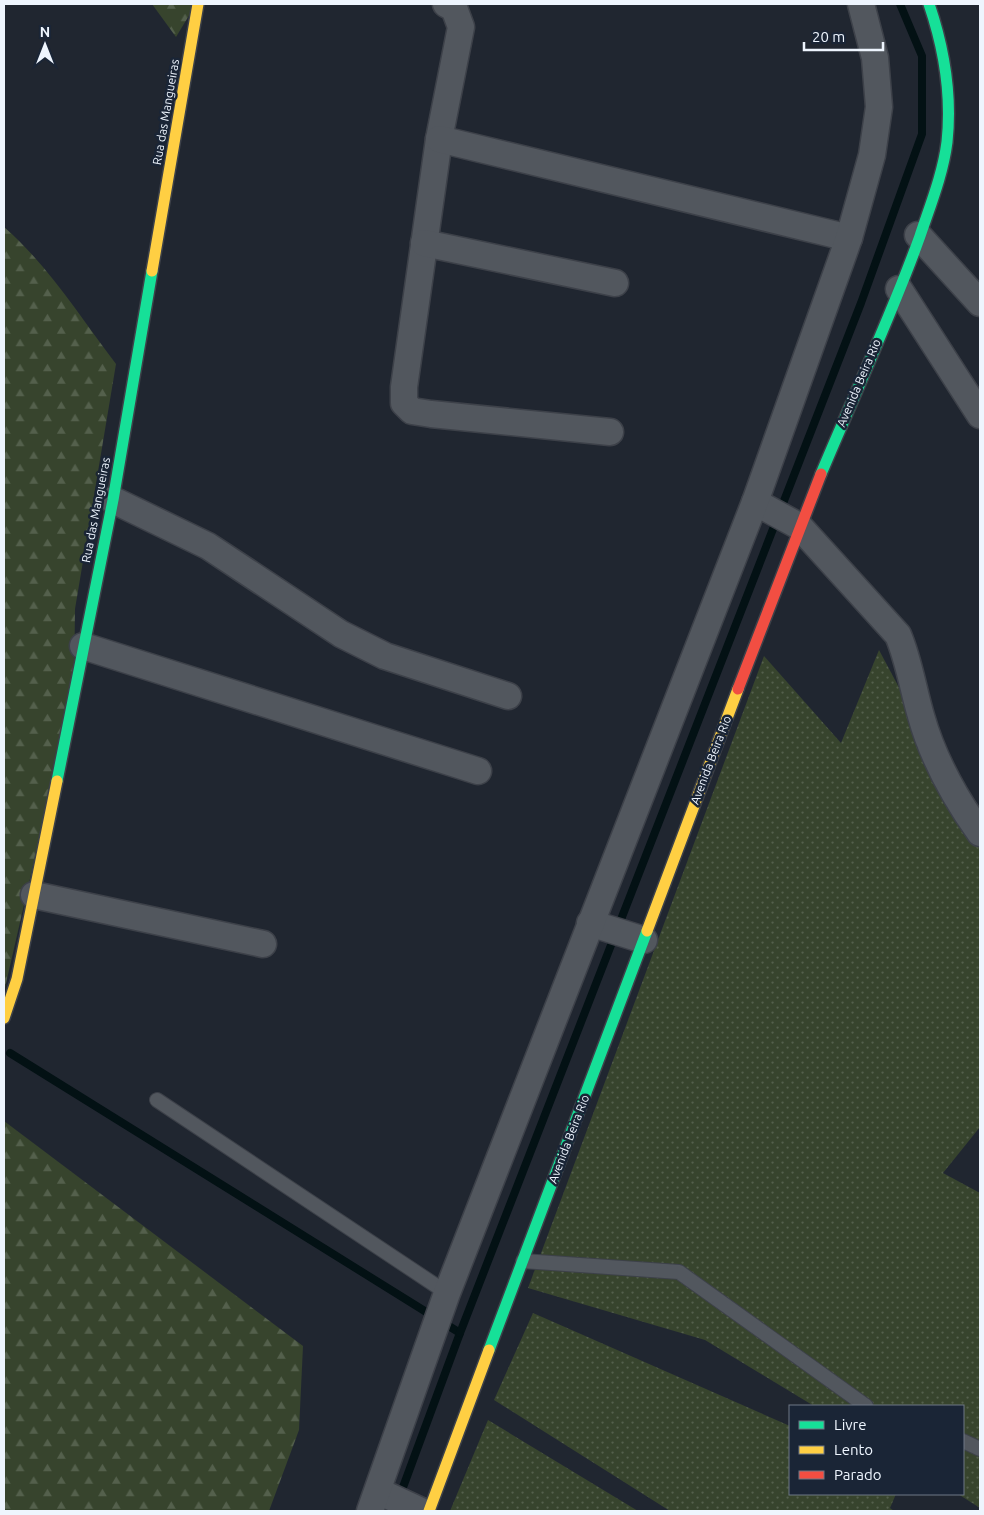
<svg xmlns="http://www.w3.org/2000/svg" width="984" height="1515" font-family="Ubuntu,sans-serif">
<style>
.grass{fill:url(#grass-dots)}
.forest{fill:url(#forest-firs)}
.lines{fill:none;stroke-linecap:round;stroke-linejoin:round}
.stream{stroke:#031114;stroke-width:8}
.lane-casing{stroke:#3d4149;stroke-width:16}
.street-casing{stroke:#3d4149;stroke-width:29}
.fast-casing{stroke:#3d4149;stroke-width:14}
.slow-casing{stroke:#3d4149;stroke-width:14}
.jam-casing{stroke:#3d4149;stroke-width:14}
.lane{stroke:#52575e;stroke-width:14}
.street{stroke:#52575e;stroke-width:26}
.fast{stroke:#16e098;stroke-width:11}
.slow{stroke:#ffcf43;stroke-width:11}
.jam{stroke:#f24e42;stroke-width:11}
.labels{text-anchor:middle;stroke-width:5;stroke-linejoin:round;paint-order:stroke}
.street-label{font-size:12px;fill:#eef5fe;stroke:#1a2536}
</style>
<defs>
<pattern id="grass-dots" width="8" height="8" patternUnits="userSpaceOnUse" patternTransform="scale(1.25)"><rect width="8" height="8" fill="#37442d"/><path d="M2 2h.1M6 6h.1" fill="none" stroke="#54604c" stroke-width="1.8" stroke-linecap="round"/></pattern>
<pattern id="forest-firs" width="22" height="20" patternUnits="userSpaceOnUse" patternTransform="scale(1.25)"><rect width="22" height="20" fill="#37442d"/><path d="M5 1l3.5 6h-7zM16 11l3.5 6h-7z" fill="#54604c"/></pattern>
</defs>
<rect width="100%" height="100%" fill="#202630"/>
<g class="grass">
<path d="M879,650L980,839V1127L943,1173L980,1193V1508L958,1494H963V1406H814L705,1340L528,1288L764,656L841,743Z"/>
<path d="M533,1313L790,1426V1494H896L890,1508L894,1511H670L494,1400Z"/>
<path d="M488,1420L638,1511H450Z"/>
</g>
<g class="forest">
<path d="M152,4H196L176,37Z"/>
<path d="M4,227C48,265 81,318 116,364L75,609L74,687L4,992Z"/>
<path d="M4,1121L303,1346L299,1430L269,1511H4Z"/>
</g>
<g class="lines">
<g class="stream">
<path d="M10,1053L460,1333L399,1498"/>
<path d="M460,1333L861,303L922,134V56L900,4"/>
</g>
<g class="lane-casing">
<g id="lane">
<path d="M157,1100L447,1293"/>
<path d="M523,1261L679,1272L866,1406"/>
<path d="M963,1441L980,1449"/>
</g>
</g>
<g class="street-casing">
<g id="street">
<path d="M446,4L454,8L461,27L439,139L404,387V403L412,411L431,414L610,432"/>
<path d="M439,139L849,238"/>
<path d="M918,235L980,303"/>
<path d="M424,243L615,283"/>
<path d="M899,289L980,415"/>
<path d="M113,500L208,546L341,634L385,656L508,696"/>
<path d="M755,502L799,526L898,635C909,661 913,689 921,716C933,759 955,798 980,833"/>
<path d="M83,646L478,771"/>
<path d="M34,895L263,944"/>
<path d="M590,923L644,940"/>
<path d="M378,1491L421,1511"/>
<path d="M370,1511L447,1293L755,502L849,238L872,155L879,107L875,58L861,4"/>
</g>
</g>
<g class="fast-casing">
<g id="fast">
<path d="M821,474C854,395 891,317 920,236C930,206 943,174 947,142C952,95 944,48 929,4"/>
<path d="M57,781L113,500L152,271"/>
<path d="M489,1350L647,931"/>
</g>
</g>
<g class="slow-casing">
<g id="slow">
<path d="M152,271L198,4"/>
<path d="M647,931L738,689"/>
<path d="M4,1018L17,979L57,781"/>
<path d="M429,1511L489,1350"/>
</g>
</g>
<g class="jam-casing">
<path id="jam" d="M738,689L821,474"/>
</g>
<use href="#lane" class="lane"/>
<use href="#street" class="street"/>
<use href="#fast" class="fast"/>
<use href="#slow" class="slow"/>
<use href="#jam" class="jam"/>
</g>
<g class="labels">
<g class="street-label">
<text transform="translate(166 112) rotate(-80)" y="4">Rua das Mangueiras</text>
<text transform="translate(859 383) rotate(-67)" y="4">Avenida Beira Rio</text>
<text transform="translate(96 510) rotate(-79)" y="4">Rua das Mangueiras</text>
<text transform="translate(711 760) rotate(-69)" y="4">Avenida Beira Rio</text>
<text transform="translate(569 1139) rotate(-69)" y="4">Avenida Beira Rio</text>
</g>
</g>
<rect width="984" height="1515" fill="none" stroke="#eef5fe" stroke-width="10"/>
<rect x="789" y="1405" width="175" height="90" fill="#1a2536" stroke="#6f7886"/>
<rect x="799" y="1421" width="25" height="8" fill="#16e098" stroke="#6f7886"/>
<text x="834" y="1430" font-size="15" fill="#eef5fe">Livre</text>
<rect x="799" y="1446" width="25" height="8" fill="#ffcf43" stroke="#6f7886"/>
<text x="834" y="1455" font-size="15" fill="#eef5fe">Lento</text>
<rect x="799" y="1471" width="25" height="8" fill="#f24e42" stroke="#6f7886"/>
<text x="834" y="1480" font-size="15" fill="#eef5fe">Parado</text>
<g transform="translate(45 45)" stroke="#1a2536" stroke-width="4" paint-order="stroke">
<path d="M0-4L9 19L0 12L-9 19Z" fill="#eef5fe"/>
<text y="-8" font-size="14" font-weight="bold" text-anchor="middle" fill="#eef5fe">N</text>
</g>
<path d="M804 42v8h79v-8" fill="none" stroke="#eef5fe" stroke-width="2.5"/>
<text x="812" y="42" font-size="15" fill="#eef5fe" stroke="#1a2536" stroke-width="4" paint-order="stroke">20 m</text>
</svg>
